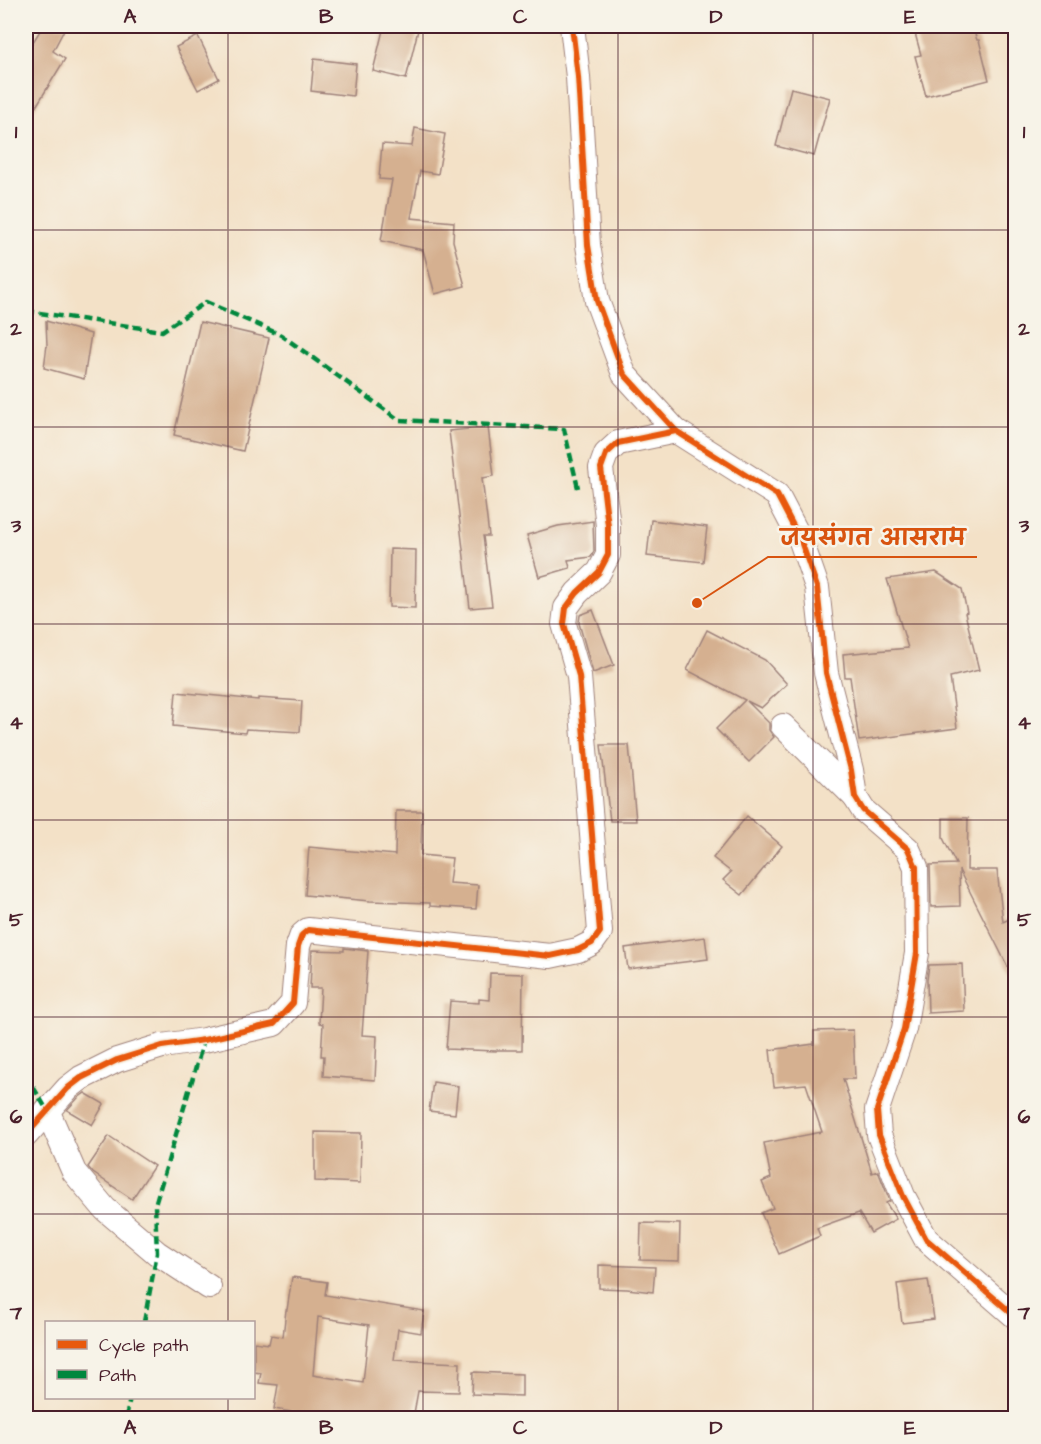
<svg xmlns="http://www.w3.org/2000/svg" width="1041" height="1444" font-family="'Architects Daughter','Playpen Sans Deva',sans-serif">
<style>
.building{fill:#d5b090;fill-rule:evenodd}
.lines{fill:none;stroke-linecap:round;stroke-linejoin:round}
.minor-casing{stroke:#9e8079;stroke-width:26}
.minor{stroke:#fff;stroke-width:24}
.quiet{stroke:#00873e;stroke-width:4.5;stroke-dasharray:9 4.5;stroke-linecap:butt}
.cycleway-casing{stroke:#f7f3e8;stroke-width:10}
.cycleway{stroke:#e8590c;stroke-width:6}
.grid{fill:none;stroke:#4a1f2b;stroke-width:1.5;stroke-opacity:0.55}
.leader{fill:none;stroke:#d8530f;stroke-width:2}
.callout-dot{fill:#d8530f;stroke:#f7f3e8;stroke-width:2}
.callout-label{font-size:22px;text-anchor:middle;font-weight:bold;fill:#d8530f;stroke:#f7f3e8;stroke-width:5;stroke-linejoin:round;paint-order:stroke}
.neatline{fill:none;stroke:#4a1f2b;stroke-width:2}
.grid-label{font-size:20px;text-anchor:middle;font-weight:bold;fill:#4a1f2b}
</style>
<rect width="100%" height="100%" fill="#f7f3e8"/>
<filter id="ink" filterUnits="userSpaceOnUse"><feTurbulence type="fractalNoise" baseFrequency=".0167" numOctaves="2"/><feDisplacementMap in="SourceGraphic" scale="12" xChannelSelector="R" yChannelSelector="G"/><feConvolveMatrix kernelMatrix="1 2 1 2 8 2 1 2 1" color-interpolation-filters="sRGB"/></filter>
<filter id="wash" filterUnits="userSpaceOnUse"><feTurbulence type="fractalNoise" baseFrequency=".008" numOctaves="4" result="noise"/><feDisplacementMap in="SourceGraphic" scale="24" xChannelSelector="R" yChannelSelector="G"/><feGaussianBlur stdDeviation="1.35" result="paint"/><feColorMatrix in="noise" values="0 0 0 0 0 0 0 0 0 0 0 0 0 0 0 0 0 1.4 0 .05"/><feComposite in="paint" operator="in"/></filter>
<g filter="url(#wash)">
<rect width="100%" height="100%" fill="#f3e1c7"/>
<g id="blocks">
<g class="building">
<path d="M43,26H66L53,51L65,59L26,123V53Z"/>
<path d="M384,26H419L406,79L373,71Z"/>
<path d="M913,26H972L977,40H979L989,80L926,96L915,56L921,55Z"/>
<path d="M198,36L219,79L198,90L176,47Z"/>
<path d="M314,59L356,64L353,96L311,91Z"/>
<path d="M791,88L830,98L814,156L776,146Z"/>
<path d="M415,128L445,134L438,174L420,171L411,218L454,222L453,241L465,286L435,294L423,250L381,241L392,180L379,179L382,144L412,146Z"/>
<path d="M46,321L91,334L84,379L44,368L47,345Z"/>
<path d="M200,322L269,338L243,451L174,435Z"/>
<path d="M488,427L494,476L482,478L489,536H483L492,606L470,608L449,431Z"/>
<path d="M651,520L707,527L703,562L647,556Z"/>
<path d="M593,521L594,551L591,557L568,560L570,568L539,577L527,535L558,526Z"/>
<path d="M390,549L416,550L415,608L389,607Z"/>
<path d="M936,572L962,589L967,612L965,613L979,670L950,677L957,728L859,741L850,677H845L843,654L908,648L887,579Z"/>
<path d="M593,610L614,665L593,673L579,623L580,615Z"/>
<path d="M707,630L765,660L787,684L761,708L747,701L769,723V730L774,737L749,762L716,729L745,700L687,670Z"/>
<path d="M176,692L258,700V698L302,701L300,732L246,729L245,733L173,726Z"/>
<path d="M601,745H629L636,821H610Z"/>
<path d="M396,811H422L421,855L452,858L449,883L478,885L476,909L430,906V903L370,901L305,895L309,847L395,855Z"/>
<path d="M747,816L782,846L742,895L723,880L731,872L713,858Z"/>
<path d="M943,818H968L967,870H997L1003,922L1016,916V983L959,870L960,906L931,907L930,865L956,864L943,838Z"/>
<path d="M705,937L708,959L628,969L625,948Z"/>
<path d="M344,948L368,951L362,1035L377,1036L375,1080L323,1076L324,1056H321L323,1024L319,1023L321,988H310L312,950L344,951Z"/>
<path d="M962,964L964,1011L928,1013L927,980L929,965Z"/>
<path d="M490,973L523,974L522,1050H497L496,1051L446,1049L450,1001L479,1003V999L489,1000Z"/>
<path d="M853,1030L855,1079H843L872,1173L878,1171L890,1201L886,1203L896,1219L871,1233L859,1213L817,1228L820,1236L779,1254L761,1213L773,1208L762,1182L771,1178L764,1143L822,1132L806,1084L774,1087L770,1050L814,1044V1031Z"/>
<path d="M433,1082L458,1086L455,1114L429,1111Z"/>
<path d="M85,1093L104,1104L92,1125L67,1110L78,1098Z"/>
<path d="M315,1132L361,1133L360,1183L315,1181Z"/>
<path d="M109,1136L154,1166L132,1199L93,1173L88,1167Z"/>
<path d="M641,1223L680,1224L679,1261L640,1260Z"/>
<path d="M599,1265L655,1267L653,1292L627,1289L599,1288Z"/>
<path d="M292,1277L327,1282L325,1295L424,1311L421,1333L398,1329L394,1360L460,1363L459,1392L418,1391L413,1419H332L274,1409L278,1385L259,1383L261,1373L254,1372V1342L269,1344L271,1335L283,1337L286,1310H287ZM318,1317L369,1325L363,1383L313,1375Z"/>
<path d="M928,1280L934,1319L902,1323L897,1284Z"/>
<path d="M473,1372L522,1374V1396L472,1394Z"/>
</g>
</g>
</g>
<g filter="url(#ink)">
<use href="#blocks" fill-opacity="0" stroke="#9e8079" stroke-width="1.5"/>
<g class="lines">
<g class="minor-casing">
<g id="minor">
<path d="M572,26L578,77L588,245L597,301L624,374L676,431L777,495L801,541L817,587L826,673L851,770L855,797L863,810L908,849L916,867L917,953L904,1029L877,1110L879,1135L903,1196L926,1239L1016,1317"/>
<path d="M783,726L855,797"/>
<path d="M47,1110L74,1172L105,1209L157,1253L209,1287"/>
<path d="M26,1135L68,1088L81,1078L117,1060L162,1046L204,1040L274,1024L293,1003L298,946L302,935L308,930L550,956L578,950L592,943L600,932L579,676L564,624L566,608L577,593L599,572L608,555V526L601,468L606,454L618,443L676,431"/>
</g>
</g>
<use href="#minor" class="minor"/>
<g class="quiet">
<path d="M26,311L162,331L206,302L281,335L399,420L564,429L578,488"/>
<path d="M26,1075L47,1110"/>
<path d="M144,1322L157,1253L155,1205L204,1040"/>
<path d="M126,1418L130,1398"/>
</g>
<g class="cycleway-casing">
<g id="cycleway">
<path d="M572,26L578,77L588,245L597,301L624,374L676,431L777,495L801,541L817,587L826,673L851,770L855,797L863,810L908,849L916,867L917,953L904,1029L877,1110L879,1135L903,1196L926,1239L1016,1317"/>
<path d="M26,1135L68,1088L81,1078L117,1060L162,1046L204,1040L274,1024L293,1003L298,946L302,935L308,930L550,956L578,950L592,943L600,932L579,676L564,624L566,608L577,593L599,572L608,555V526L601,468L606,454L618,443L676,431"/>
</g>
</g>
<use href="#cycleway" class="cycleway"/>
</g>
</g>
<path class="grid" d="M228,26V1322M423,26V1418M618,26V1418M813,26V1418M26,230H1016M26,427H1016M26,624H1016M26,820H1016M26,1017H1016M26,1214H1016M228,1398V1418"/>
<path class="leader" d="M697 603L768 557H977"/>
<circle class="callout-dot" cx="697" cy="603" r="6"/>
<g class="callout-label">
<text x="873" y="545">जयसंगत आसराम</text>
</g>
<rect width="1041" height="1444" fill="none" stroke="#f7f3e8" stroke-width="66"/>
<rect x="45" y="1321" width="210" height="78" fill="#f7f3e8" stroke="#b29e9c" stroke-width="1.5"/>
<rect x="57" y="1340" width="30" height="9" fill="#e8590c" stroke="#b29e9c" stroke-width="1.5"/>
<text x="99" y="1351" font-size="18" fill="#4a1f2b">Cycle path</text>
<rect x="57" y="1370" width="30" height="9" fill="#00873e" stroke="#b29e9c" stroke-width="1.5"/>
<text x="99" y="1381" font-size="18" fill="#4a1f2b">Path</text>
<rect x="33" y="33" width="975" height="1378" class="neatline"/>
<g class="grid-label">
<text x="130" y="23">A</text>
<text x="326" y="23">B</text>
<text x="520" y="23">C</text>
<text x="716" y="23">D</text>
<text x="910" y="23">E</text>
<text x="16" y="138">1</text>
<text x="1024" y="138">1</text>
<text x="16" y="335">2</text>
<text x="1024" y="335">2</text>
<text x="16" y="532">3</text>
<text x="1024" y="532">3</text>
<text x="16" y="729">4</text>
<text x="1024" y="729">4</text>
<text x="16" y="926">5</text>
<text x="1024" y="926">5</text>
<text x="16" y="1123">6</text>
<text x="1024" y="1123">6</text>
<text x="16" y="1319">7</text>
<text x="1024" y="1319">7</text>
<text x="130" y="1434">A</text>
<text x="326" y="1434">B</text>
<text x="520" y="1434">C</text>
<text x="716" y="1434">D</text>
<text x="910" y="1434">E</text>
</g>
</svg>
